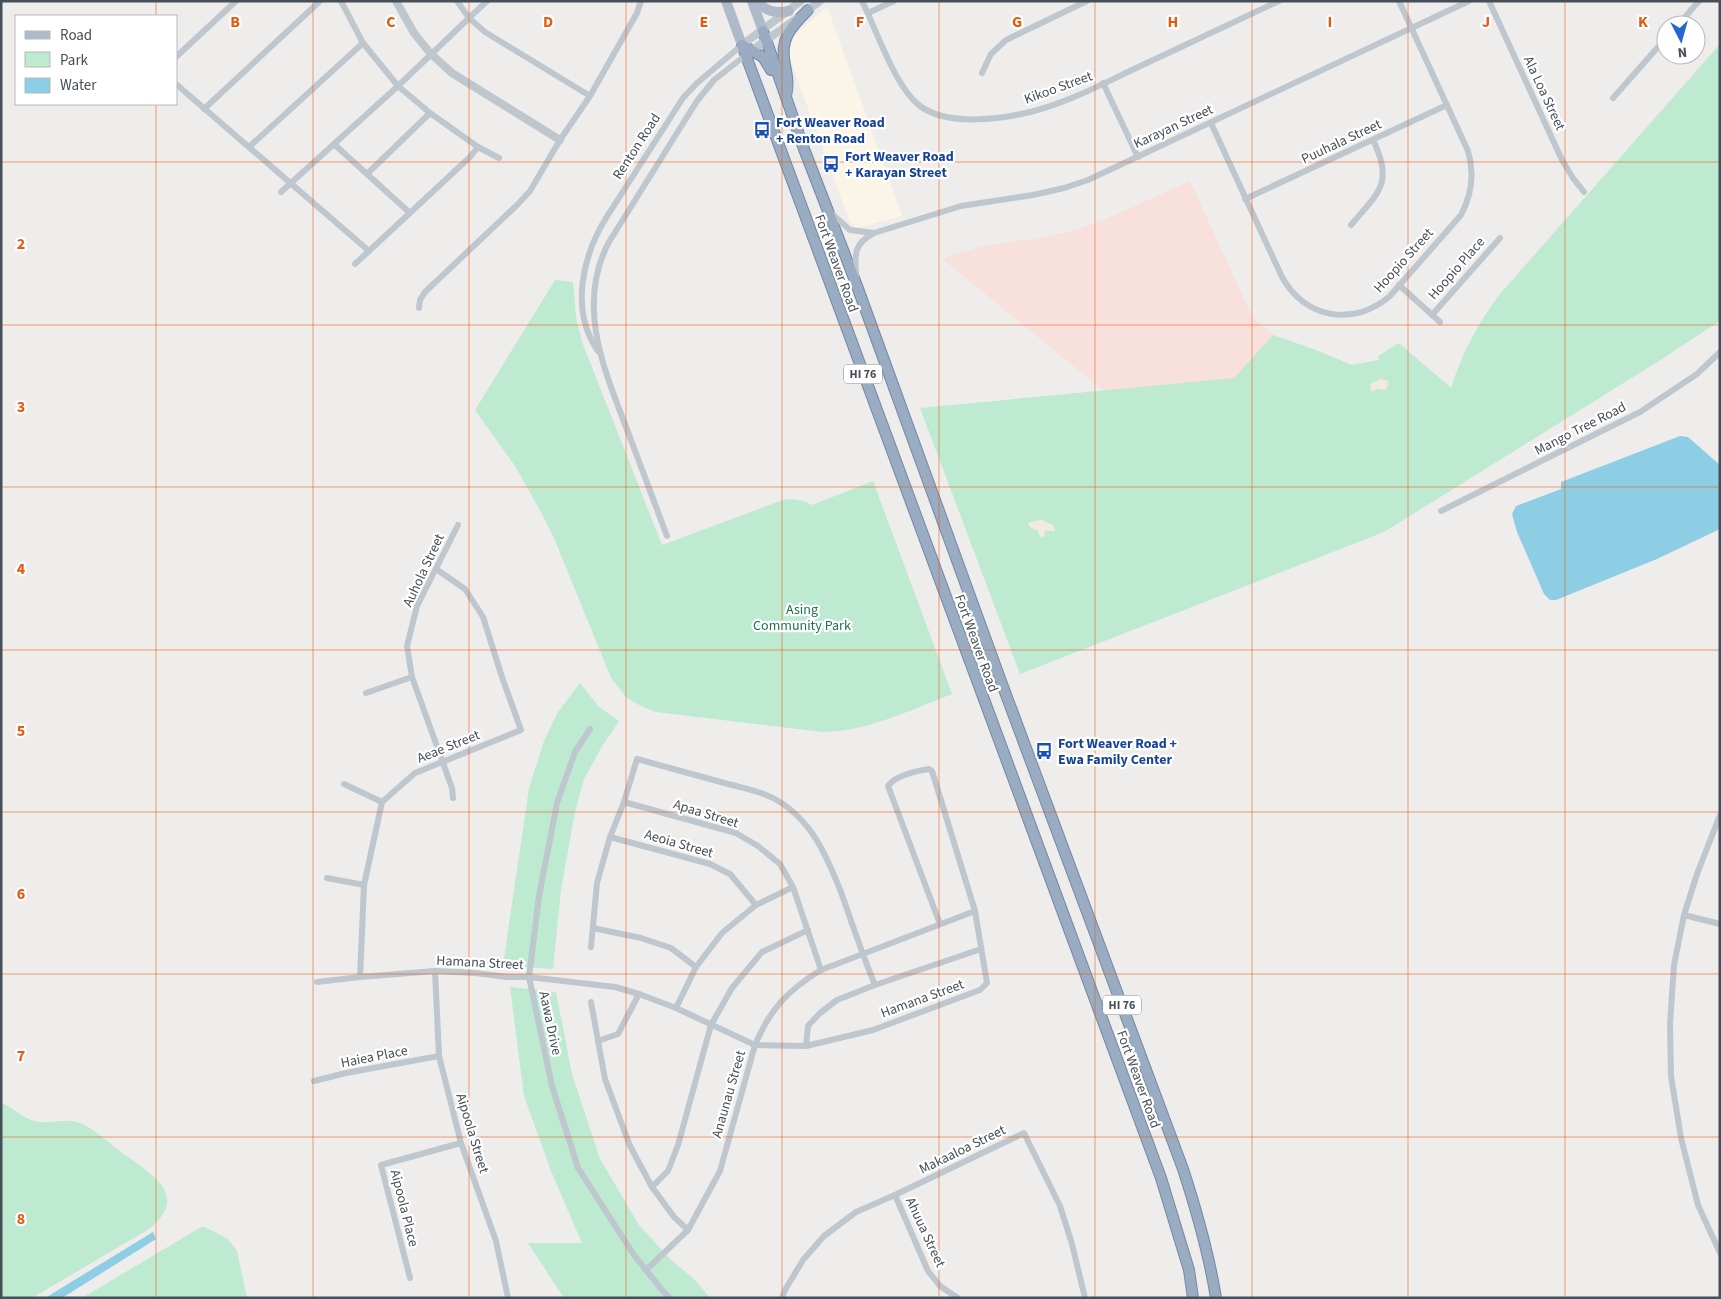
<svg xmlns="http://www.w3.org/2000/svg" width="1721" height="1299" font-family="'Source Sans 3',sans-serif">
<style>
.commercial{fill:#faf5e6}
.medical{fill:#f8e1dd}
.green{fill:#bdead1}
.sand{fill:#f0ebdd}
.water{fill:#8dcee4}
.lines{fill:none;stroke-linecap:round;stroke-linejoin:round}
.trunk-casing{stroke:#7388a4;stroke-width:12}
.minor{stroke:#bec6ce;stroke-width:6}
.tertiary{stroke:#bec6ce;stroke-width:8}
.primary{stroke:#aebaca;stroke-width:10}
.trunk{stroke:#9aacc1;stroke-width:10}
.grid{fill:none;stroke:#e8590c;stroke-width:1;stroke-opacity:0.55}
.labels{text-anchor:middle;stroke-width:4.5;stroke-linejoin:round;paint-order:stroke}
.shield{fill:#fff;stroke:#7e848a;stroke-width:1}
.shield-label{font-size:12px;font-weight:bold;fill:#464f58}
.street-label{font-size:14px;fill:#464f58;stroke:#fff}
.transit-label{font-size:14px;font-weight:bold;fill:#164399;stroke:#fff;text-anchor:start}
.park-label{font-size:14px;fill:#1d734c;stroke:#fff}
.grid-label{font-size:16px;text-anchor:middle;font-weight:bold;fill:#e8590c;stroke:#fff;stroke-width:4.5;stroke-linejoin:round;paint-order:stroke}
</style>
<rect width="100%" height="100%" fill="#efecec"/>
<path class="commercial" d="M827,6L902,216L862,227H856L850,222L790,60V47L794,36Z"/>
<path class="medical" d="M1190,181L1253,318L1273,335L1234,378L1104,391L941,258L987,245L1039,238L1076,230L1108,218Z"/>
<g class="green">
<path d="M1720,44V321L1654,364L1384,532L1020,674L920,408L1234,378L1273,335L1316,350L1352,365L1379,360L1378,356L1399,343L1451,388C1462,353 1478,323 1500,294Z"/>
<path d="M555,280L573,282L576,317L582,342L662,545L783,500C792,498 804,500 812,505L873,481L952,694C910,710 869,731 823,732L656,712L641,706L627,698L611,678L554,538L542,514L515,466L475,410Z"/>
<path d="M580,683L599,707L619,721L601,748L584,779L575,812L561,890L553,969L503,965L529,788L544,741L558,712Z"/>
<path d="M510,987L556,992L572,1074L600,1159L639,1225L671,1260L693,1278L710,1298H564L528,1243H582L551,1171L524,1096Z"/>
<path d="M1,1103C13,1107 22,1118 35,1121C50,1125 65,1117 80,1123C95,1129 109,1143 121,1152C149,1173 192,1194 149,1229L32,1298H1Z"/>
<path d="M203,1226L228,1239L237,1251L247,1298H82Z"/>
</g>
<g class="sand">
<path d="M1380,379L1388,381L1387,388L1384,390L1377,389L1371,392L1370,384Z"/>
<path d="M1040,520H1043L1054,526L1055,531H1045L1044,537L1041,538L1037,530L1031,528L1028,524L1029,522Z"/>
</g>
<g class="water">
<path d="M1680,436L1688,437L1720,465V529L1657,559L1556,600H1550L1544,594L1517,532L1512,514L1516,506L1561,489V482Z"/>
<path d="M153,1232L156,1239L62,1298H45Z"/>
</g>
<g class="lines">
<g class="trunk-casing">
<g id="trunk">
<path d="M763,31L804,149L857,286L1002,684L1183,1169C1197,1212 1209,1254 1216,1298"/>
<path d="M742,45L1161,1178L1189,1270L1193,1298"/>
<path d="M742,45L763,57L771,70"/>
<path d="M786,96C789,85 787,76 785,65C779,39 791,27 808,10"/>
</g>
</g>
<g class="minor">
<path d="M862,1C877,31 895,87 920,106C948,127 1003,119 1034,111C1068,102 1101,85 1132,70C1181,47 1230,24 1279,1"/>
<path d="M1489,1L1562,160L1573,178L1584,192"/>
<path d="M868,13L894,1"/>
<path d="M1678,25L1699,1"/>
<path d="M176,57L236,1"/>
<path d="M982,73L991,54L1006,40L1087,1"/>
<path d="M1103,83L1138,157"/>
<path d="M176,84L369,251L470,157L478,147L430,113L398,86L469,18L457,1"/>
<path d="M590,96L637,13L641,1"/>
<path d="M1613,98L1666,38"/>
<path d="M204,109L320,1"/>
<path d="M1211,123L1282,277C1305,319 1354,327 1390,296L1461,215C1472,194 1475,174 1468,151L1399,1"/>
<path d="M335,145L410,213"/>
<path d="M249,147L363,43"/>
<path d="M478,147L499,158"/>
<path d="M367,174L430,113"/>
<path d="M281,192L398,86L363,43L341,1"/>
<path d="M1245,199L1447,105"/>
<path d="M832,214L850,230L873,233"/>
<path d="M1351,225C1379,192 1394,183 1373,140"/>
<path d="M355,264L369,251"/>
<path d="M856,276C855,255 853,244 874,233L961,206L1033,195L1064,188L1088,180L1469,1"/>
<path d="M1399,285L1440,322"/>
<path d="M419,308L420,300L425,292L517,205L530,191L560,140L590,96L485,32L469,18L487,1"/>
<path d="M1432,315L1500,238"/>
<path d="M598,351C570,311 582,257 606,218L683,98L697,83L742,45"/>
<path d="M1441,511L1640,412L1697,374L1720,352"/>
<path d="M667,536C654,501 641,467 628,432C605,372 575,305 609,242L697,101L714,80L746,55"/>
<path d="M366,693L412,677"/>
<path d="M590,729L575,752L557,803L539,896L529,977L552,1086L578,1168L634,1255L662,1290L670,1298"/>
<path d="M344,784L382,802"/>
<path d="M453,798L452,788L412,677L407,646L417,606L458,525"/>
<path d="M624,802L736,833L758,846L780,864L793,887L821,970"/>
<path d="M1720,815L1697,874L1684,915L1674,965L1670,1024L1671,1076L1681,1138L1698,1205L1720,1253"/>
<path d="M610,837L710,864L730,874L756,905"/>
<path d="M327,878L364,885"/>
<path d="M1684,915L1720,924"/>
<path d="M593,928L641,938L671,948L696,967"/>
<path d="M591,947L597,883L610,837L624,802L637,759C667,767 698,776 728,784C743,788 761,791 775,799C812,820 826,855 841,892C852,923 862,954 875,985"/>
<path d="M435,971L439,1056L461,1143L496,1241L508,1298"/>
<path d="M360,977L364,885L382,802L415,773L521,730L502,677L483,617L465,589L436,569"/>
<path d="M317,982L360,977L435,971L475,973L507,977H529L615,987L639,994L676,1008L755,1045L806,1046L873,1030L980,990L987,983L975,911L932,771L929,769C916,771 896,775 888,786L940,924"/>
<path d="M591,1002L605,1079L630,1146L652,1187L674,1217L688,1230"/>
<path d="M676,1008L696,967L722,933L756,905L793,887"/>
<path d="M598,1041L618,1034L639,994"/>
<path d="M806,1046L808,1026L820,1013L837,1000L875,985L981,949"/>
<path d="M314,1081L346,1073L439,1056"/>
<path d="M652,1187L668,1171L678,1145L711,1025L732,988L762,952L808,930"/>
<path d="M895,1195L928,1271L940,1286L958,1298"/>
<path d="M646,1270L688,1230L720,1171L755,1045C770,1009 788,990 821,970L975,911"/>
<path d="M410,1278L381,1165L461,1143"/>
<path d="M782,1298L785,1290L803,1260L824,1236L856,1212L895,1195L1024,1133L1060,1206L1072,1244L1085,1298"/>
</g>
<g class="tertiary">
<path d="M396,1L414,33L431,54L452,73L560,140"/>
<path d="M805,12L820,1"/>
<path d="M742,45L801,1"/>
<path d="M748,53L796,19"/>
</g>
<g class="primary">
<path d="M726,1L742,45"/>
<path d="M752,1L763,31"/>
<path d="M756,1C766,11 775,14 789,11"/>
</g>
<use href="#trunk" class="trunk"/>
</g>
<path class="grid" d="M156,1V16M313,1V1298M469,1V1298M626,1V1298M782,1V1298M939,1V1298M1095,1V1298M1252,1V1298M1408,1V1298M1565,1V1298M156,104V1298M1,162H1720M1,325H1720M1,487H1720M1,650H1720M1,812H1720M1,974H1720M1,1137H1720"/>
<defs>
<g id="bus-bare" transform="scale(1.35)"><path d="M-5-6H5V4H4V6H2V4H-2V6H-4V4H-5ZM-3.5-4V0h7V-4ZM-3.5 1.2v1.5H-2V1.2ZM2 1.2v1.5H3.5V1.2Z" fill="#1a4fb4" stroke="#fff" stroke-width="2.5" paint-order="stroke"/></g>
</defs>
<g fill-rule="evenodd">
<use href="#bus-bare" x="762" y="130"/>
<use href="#bus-bare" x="831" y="164"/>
<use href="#bus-bare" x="1044" y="751"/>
</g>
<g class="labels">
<g class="shield">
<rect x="844" y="364.5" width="38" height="19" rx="4"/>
<rect x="1103" y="995.5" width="38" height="19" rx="4"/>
</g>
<g class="shield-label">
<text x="863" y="378">HI 76</text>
<text x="1122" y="1009">HI 76</text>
</g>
<g class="street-label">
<text transform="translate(1058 87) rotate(-20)" y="5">Kikoo Street</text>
<text transform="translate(1545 93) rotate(65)" y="5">Ala Loa Street</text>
<text transform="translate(1173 126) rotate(-25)" y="5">Karayan Street</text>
<text transform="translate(1341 141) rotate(-25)" y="5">Puuhala Street</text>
<text transform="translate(636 146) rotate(-57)" y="5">Renton Road</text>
<text transform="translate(1403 260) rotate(-48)" y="5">Hoopio Street</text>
<text transform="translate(837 263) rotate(70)" y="5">Fort Weaver Road</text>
<text transform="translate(1456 268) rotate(-49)" y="5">Hoopio Place</text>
<text transform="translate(1580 428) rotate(-27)" y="5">Mango Tree Road</text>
<text transform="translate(423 570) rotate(-65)" y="5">Auhola Street</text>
<text transform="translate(977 643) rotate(70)" y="5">Fort Weaver Road</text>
<text transform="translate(448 746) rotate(-22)" y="5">Aeae Street</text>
<text transform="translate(706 813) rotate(17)" y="5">Apaa Street</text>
<text transform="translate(679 843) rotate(16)" y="5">Aeoia Street</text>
<text transform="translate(480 962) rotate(3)" y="5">Hamana Street</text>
<text transform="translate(922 998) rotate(-20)" y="5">Hamana Street</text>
<text transform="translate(551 1023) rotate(78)" y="5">Aawa Drive</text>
<text transform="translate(374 1056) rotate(-11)" y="5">Haiea Place</text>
<text transform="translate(1139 1079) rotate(70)" y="5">Fort Weaver Road</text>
<text transform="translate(728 1094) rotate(-74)" y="5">Anaunau Street</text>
<text transform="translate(473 1133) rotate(73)" y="5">Aipoola Street</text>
<text transform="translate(962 1149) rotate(-26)" y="5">Makaaloa Street</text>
<text transform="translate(405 1208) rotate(76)" y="5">Aipoola Place</text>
<text transform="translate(926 1232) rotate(65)" y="5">Ahuua Street</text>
</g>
<g class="transit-label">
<text x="776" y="127">Fort Weaver Road<tspan x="776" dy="16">+ Renton Road</tspan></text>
<text x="845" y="161">Fort Weaver Road<tspan x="845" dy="16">+ Karayan Street</tspan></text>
<text x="1058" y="748">Fort Weaver Road +<tspan x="1058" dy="16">Ewa Family Center</tspan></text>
</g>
<g class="park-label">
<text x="802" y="614">Asing<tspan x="802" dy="16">Community Park</tspan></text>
</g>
</g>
<g class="grid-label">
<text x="235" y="27">B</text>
<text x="391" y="27">C</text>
<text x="548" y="27">D</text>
<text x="704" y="27">E</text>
<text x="860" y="27">F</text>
<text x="1017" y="27">G</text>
<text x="1173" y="27">H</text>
<text x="1330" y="27">I</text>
<text x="1486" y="27">J</text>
<text x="1643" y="27">K</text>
<text x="21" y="249">2</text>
<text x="21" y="412">3</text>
<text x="21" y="574">4</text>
<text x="21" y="736">5</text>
<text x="21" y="899">6</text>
<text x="21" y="1061">7</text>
<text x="21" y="1224">8</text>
</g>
<rect width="1721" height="1299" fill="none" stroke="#464f58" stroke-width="5"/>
<rect x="15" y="15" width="162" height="90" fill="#ffffff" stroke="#b5b9bc"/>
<rect x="25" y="31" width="25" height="8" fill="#aebaca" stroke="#b5b9bc"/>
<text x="60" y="40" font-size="15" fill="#464f58">Road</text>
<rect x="25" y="52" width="25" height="15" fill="#bdead1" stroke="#b5b9bc"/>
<text x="60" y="65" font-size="15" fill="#464f58">Park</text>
<rect x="25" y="78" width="25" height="15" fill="#8dcee4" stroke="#b5b9bc"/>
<text x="60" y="90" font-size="15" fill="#464f58">Water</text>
<g transform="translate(1681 40) rotate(174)"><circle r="24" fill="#ffffff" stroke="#b5b9bc"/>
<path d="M0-4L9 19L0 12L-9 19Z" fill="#2668cf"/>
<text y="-8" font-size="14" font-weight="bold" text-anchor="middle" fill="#464f58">N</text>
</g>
</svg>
